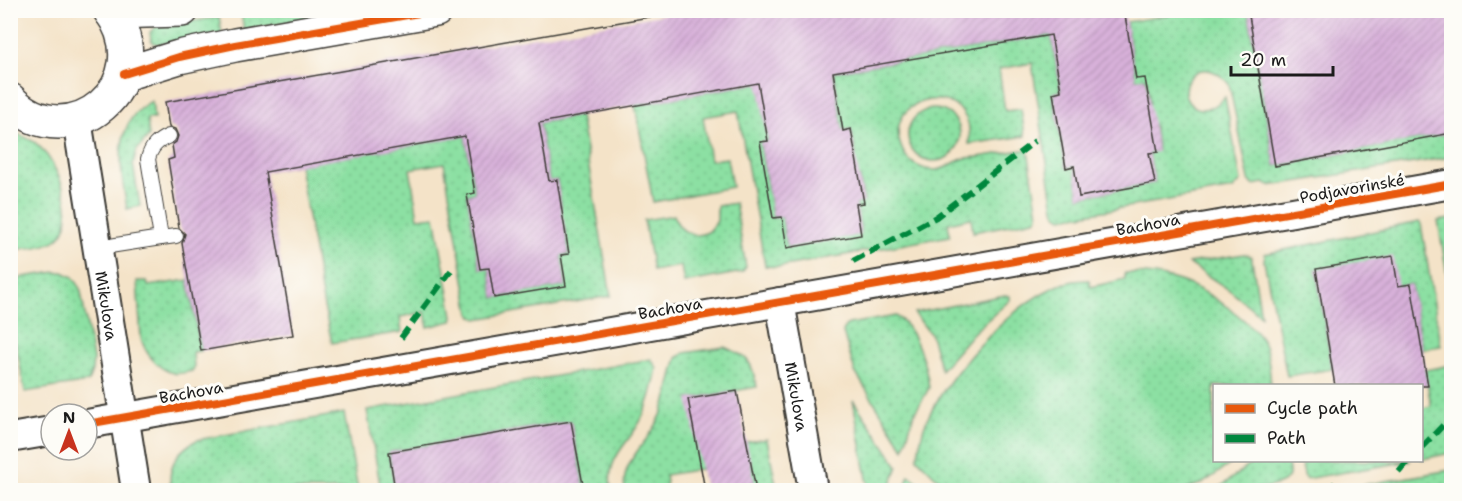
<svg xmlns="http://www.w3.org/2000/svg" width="1462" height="501" font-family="'Shantell Sans',sans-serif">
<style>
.grass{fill:url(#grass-dots);stroke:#547e60;stroke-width:1.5}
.building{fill:url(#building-hatch)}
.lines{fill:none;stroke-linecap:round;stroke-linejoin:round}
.lane-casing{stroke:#3c3a36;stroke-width:16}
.street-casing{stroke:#3c3a36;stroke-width:32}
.secondary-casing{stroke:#3c3a36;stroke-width:36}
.lane{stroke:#fff;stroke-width:14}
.street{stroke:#fff;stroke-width:28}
.secondary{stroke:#fff;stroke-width:33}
.quiet{stroke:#00873e;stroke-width:6;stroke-dasharray:12 6;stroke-linecap:butt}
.cycleway-casing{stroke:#fdfcf7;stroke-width:11}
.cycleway{stroke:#e8590c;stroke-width:8}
.labels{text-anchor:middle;stroke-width:6;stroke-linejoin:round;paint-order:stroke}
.street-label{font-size:16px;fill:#1c1c1c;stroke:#fdfcf7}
</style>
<defs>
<pattern id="grass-dots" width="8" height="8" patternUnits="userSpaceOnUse" patternTransform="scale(1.5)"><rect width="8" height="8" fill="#8ce0a3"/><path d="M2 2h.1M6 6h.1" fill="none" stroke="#78c08c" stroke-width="1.8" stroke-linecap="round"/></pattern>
<pattern id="building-hatch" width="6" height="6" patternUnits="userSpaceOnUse" patternTransform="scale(1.5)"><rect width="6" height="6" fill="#d8b1da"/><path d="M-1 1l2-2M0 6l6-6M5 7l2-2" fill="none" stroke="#b998ba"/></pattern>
</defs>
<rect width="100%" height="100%" fill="#fdfcf7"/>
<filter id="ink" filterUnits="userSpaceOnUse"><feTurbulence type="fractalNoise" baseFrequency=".0167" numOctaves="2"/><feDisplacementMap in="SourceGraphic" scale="12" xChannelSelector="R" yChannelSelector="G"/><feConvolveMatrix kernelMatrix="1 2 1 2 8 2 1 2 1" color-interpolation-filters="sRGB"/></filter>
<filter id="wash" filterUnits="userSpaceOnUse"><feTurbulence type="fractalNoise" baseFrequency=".008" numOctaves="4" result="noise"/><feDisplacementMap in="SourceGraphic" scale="24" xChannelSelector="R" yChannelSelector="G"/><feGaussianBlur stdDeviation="1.35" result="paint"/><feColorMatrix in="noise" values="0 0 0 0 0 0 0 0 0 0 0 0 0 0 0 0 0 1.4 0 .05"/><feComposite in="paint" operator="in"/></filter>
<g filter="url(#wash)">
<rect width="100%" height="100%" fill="#f4e3c8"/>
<g class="grass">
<path d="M257,10L353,11L244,30L241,13Z"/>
<path d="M1191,11H1248L1275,166L1451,133V157L1269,186L1264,183L1253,185L1249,180L1229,84C1195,43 1166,103 1201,109C1212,110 1218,104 1225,97L1241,181L1233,189L1062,218L1056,214L1054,209L1032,63L999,69L1005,111L1021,109L1025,136L969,144C978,77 878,92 902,149C907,162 921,170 935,170C946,170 951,163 960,160C965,157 972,158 978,157C995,154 1011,152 1028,149L1038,215L1037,219L1034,220L973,232L971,218L948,223L950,236L779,267L765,266L738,111L703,117L710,160L727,158L732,187L653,202L635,105L759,83L768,141L760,143L773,218L782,217L787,247L861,234L856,204L864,202L860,178H852L856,154L851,129L843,131L834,72L1051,35L1061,91L1053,93L1066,168L1074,166L1079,197L1155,183L1149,153L1158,151L1154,126L1141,105L1150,103L1146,78L1136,79L1126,22Z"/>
<path d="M219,17L222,34L159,44L154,43L151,40L150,32L156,27Z"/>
<path d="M152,101L154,119H147L149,136L137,150L133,164L140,206L127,209C121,172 110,122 152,101Z"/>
<circle cx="934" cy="135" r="26"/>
<path d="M580,116L611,296L477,319L470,314L444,163L410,169L418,218L435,216L453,316L452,321L428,327L425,312L400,317L402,332L332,343L323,302L299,165L465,136L475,193L467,195L480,269L489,268L494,298L566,286L561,255L569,254L565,229L557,230L561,205L557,180L549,181L539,123Z"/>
<path d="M11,132C21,135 32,139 39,146C58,164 81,219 57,239C46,248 26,248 12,250Z"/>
<path d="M735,203L746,267L742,272L684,283L681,266L653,271L644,220L674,215C678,230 692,240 708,232C711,230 715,224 717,221V206Z"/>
<path d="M1451,219H1452L1451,298L1438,221Z"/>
<path d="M1419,222L1421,224L1441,346L1422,349L1411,284L1398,286L1316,269L1332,369L1287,376L1264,261L1265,254Z"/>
<path d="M1244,254L1251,256L1252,260L1261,316L1228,289L1188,263Z"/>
<path d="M56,272H63L73,277L78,284L81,292L93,359L92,371L88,382L25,392L11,317V285L23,277Z"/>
<path d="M1125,273C1143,273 1162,275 1180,281C1204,289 1258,323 1266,349C1269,360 1270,374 1271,385L1214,386V460L1235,461L1203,483L1184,490H953L935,476L917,458C920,446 921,433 926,422C947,375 1009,306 1057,286C1068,281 1078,280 1089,280L1091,287L1125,279Z"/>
<path d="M188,280L201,351L193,352L194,368L192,371C186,372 179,375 173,373C157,369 145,353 141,338L137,281H147L148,286Z"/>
<path d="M1005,295L1010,296V300L974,332L941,370L931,335L914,313Z"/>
<path d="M896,316C915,327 927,367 929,388L913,416L904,449L855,372L843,332L845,326L849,324Z"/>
<path d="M724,347C749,356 752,362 757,387L689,399L746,442L767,439L777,490H756L750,461L665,475L667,490H625C620,464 644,446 656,425C668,405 670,380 677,358L684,353Z"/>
<path d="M651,359L657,368C654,385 650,402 642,418C629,445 606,455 611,490H584L571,421L389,452L395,490H381L367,410Z"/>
<path d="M1451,365V453L1422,459V439L1423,438L1422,408L1431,406L1425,370Z"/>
<path d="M853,400L898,466L889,490H869Z"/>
<path d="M344,413L358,490H171C167,467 176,451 197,440Z"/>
<path d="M1255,461H1287C1288,465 1290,471 1289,475C1285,491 1230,491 1216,490Z"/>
<path d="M1301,461V460L1411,461L1305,479Z"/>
<path d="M1451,470V489L1441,490H1333Z"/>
<path d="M909,475L929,490H904Z"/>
</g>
<g id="blocks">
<g class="building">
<path d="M689,10H1124L1136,79L1145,78L1158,152L1149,153L1155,183L1079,197L1074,166L1066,168L1053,93L1061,91L1051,35L833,72L843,131L851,129L864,203L856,204L861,235L787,248L782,217L773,218L760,142L768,141L758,83L539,123L549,181L557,180L561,205L569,254L561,255L566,286L494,298L489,268L480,269L467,195L475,193L465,136L265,172L293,335L201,351L182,243L185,234L179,228L168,160L174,158L172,145L176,142L178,136L175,129L169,127L165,102Z"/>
<path d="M1248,10H1452V133L1275,166Z"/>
<path d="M1393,256L1398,286L1411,284L1428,386H1335L1316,269Z"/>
<path d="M737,391L756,490H705L688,399Z"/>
<path d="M571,421L584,490H395L389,452Z"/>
</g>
</g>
</g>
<g filter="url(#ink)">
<use href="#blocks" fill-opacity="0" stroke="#3c3a36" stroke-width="1.5"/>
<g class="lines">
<g class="lane-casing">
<g id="lane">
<path d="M161,238L176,236"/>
<path d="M97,248L161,238L148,159C151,147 157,141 169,136"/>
</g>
</g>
<g class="street-casing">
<g id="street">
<path id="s1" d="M77,120L136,490"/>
<path id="s2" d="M780,302L813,490"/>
<path d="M87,424L1452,184"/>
<path d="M10,438L51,431"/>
</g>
</g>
<g class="secondary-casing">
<g id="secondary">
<path d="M111,12L182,10"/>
<path d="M124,74L179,57L235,45L436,10"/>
<path d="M10,100C69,161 163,83 110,10"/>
</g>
</g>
<use href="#lane" class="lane"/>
<use href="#street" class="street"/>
<use href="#secondary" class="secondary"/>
<g class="quiet">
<path d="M853,261L936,217L1035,141"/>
<path d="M401,338L453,268"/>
<path d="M1422,447L1452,416"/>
<path d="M1399,472L1409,460"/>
<path d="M1329,490L1335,483"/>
</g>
<g class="cycleway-casing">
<g id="cycleway">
<path d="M124,74L179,57L235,45L436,10"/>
<path d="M87,424L1452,184"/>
</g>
</g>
<use href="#cycleway" class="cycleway"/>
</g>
</g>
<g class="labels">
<g class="street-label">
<text transform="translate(1352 188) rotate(-10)" y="6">Podjavorinské</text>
<text transform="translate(1148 224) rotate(-10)" y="6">Bachova</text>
<text dy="6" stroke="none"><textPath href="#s1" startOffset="188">Mikulova</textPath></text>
<text transform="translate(670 308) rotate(-10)" y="6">Bachova</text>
<text transform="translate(191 392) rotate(-10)" y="6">Bachova</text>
<text dy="6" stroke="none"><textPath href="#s2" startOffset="96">Mikulova</textPath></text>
</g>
</g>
<rect width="1462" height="501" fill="none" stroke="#fdfcf7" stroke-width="36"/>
<rect x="1213" y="384" width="210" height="78" fill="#fdfcf7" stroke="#a3a29f" stroke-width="1.5"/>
<rect x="1225" y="404" width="30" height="9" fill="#e8590c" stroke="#a3a29f" stroke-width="1.5"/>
<text x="1267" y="414" font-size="18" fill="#1c1c1c">Cycle path</text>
<rect x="1225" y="434" width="30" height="9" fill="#00873e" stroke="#a3a29f" stroke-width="1.5"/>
<text x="1267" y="444" font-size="18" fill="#1c1c1c">Path</text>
<g transform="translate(69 432)"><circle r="28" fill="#fdfcf7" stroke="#a3a29f" stroke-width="1.5"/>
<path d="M0-4.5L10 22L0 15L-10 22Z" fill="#c8321e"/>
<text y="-9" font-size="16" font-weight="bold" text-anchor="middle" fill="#1c1c1c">N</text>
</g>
<path d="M1231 66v9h102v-9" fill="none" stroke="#1c1c1c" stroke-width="3"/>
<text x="1240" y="66" font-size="18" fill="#1c1c1c" stroke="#fdfcf7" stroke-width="4.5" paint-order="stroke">20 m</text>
</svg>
